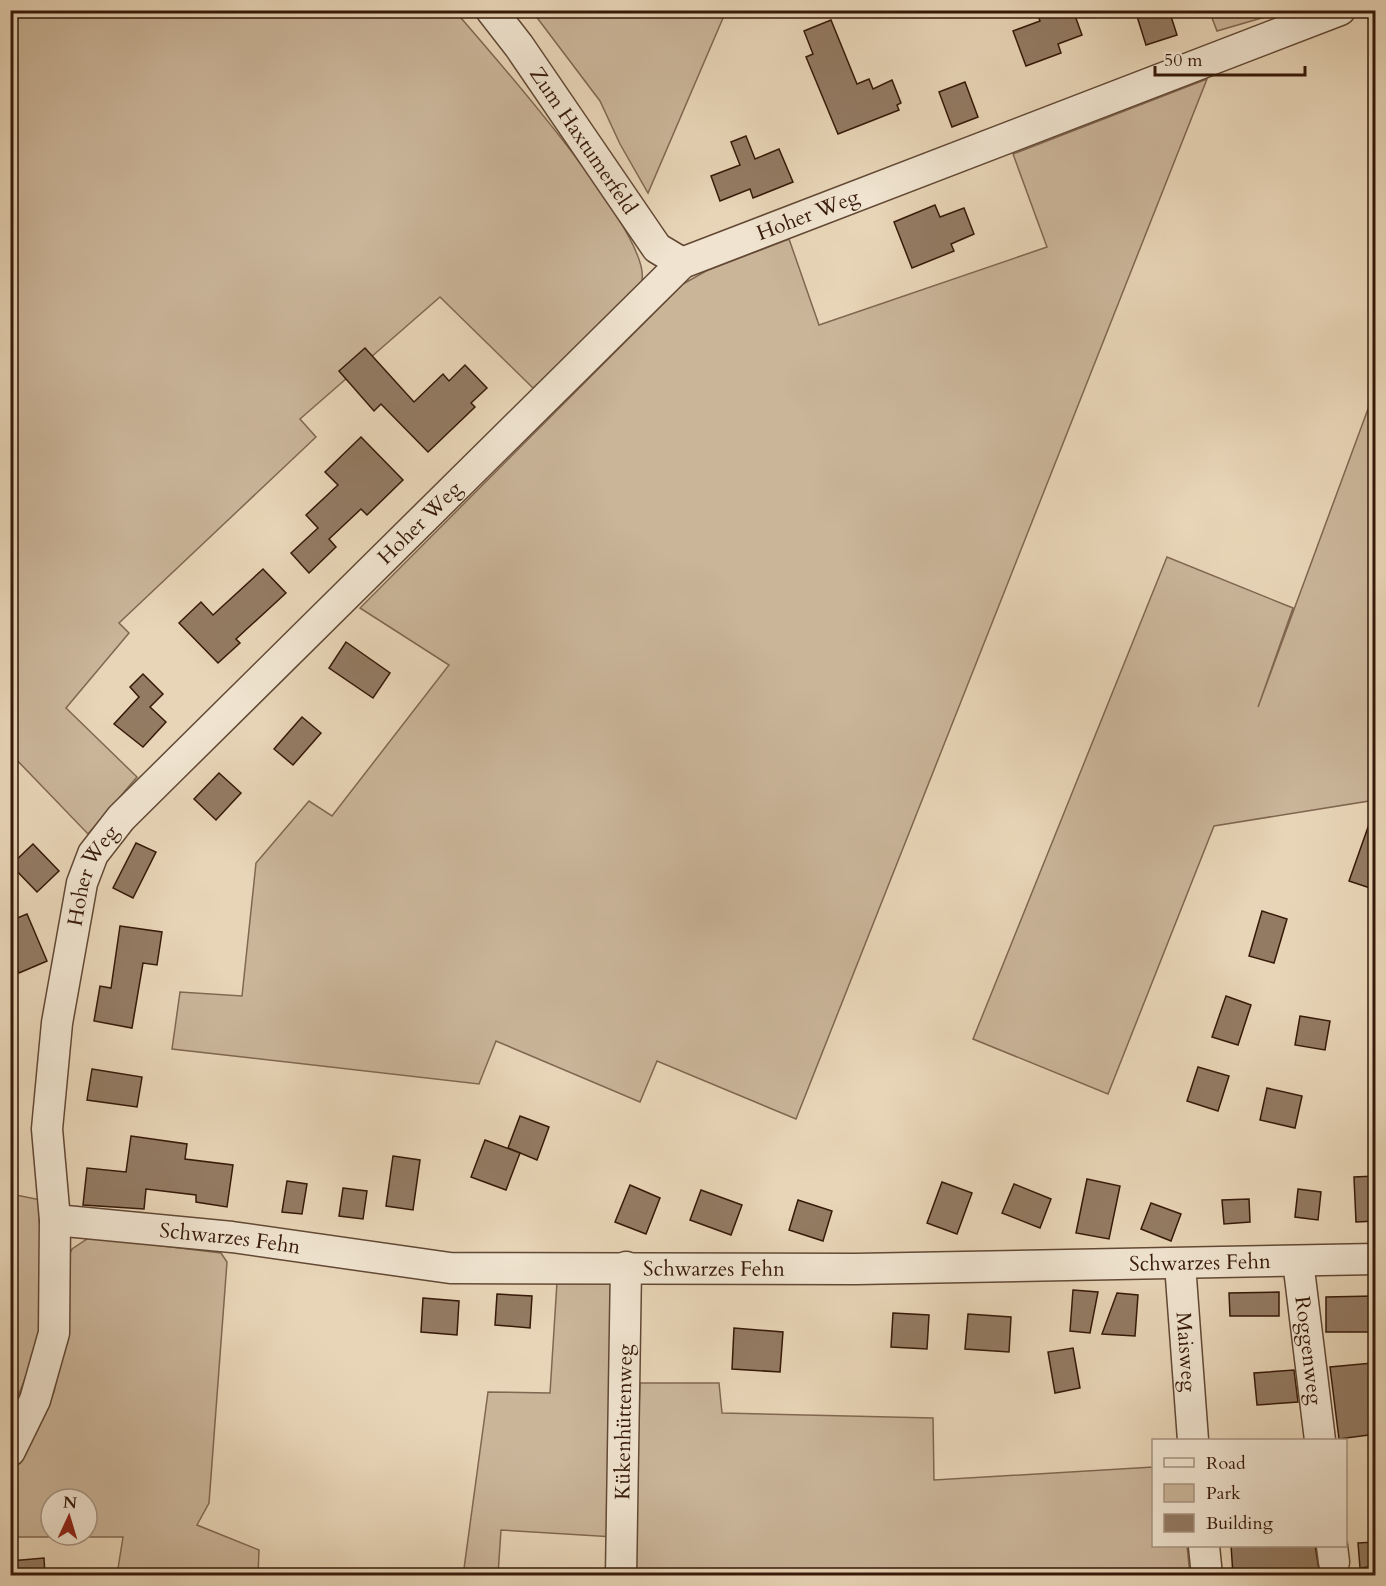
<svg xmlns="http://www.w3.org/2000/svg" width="1386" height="1586" font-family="Cardo,serif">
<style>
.green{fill:#cab599;stroke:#806750;stroke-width:1.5;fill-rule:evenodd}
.building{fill:#937b63;stroke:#361908;stroke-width:1.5}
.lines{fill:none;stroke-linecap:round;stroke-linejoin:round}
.minor-casing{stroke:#624834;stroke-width:33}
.minor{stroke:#f0e4d0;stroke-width:30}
.labels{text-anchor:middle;stroke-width:6;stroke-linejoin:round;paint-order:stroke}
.street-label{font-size:21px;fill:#361908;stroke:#f0e4d0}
</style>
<rect width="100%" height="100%" fill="#e8d5b7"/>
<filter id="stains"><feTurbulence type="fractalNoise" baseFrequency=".00333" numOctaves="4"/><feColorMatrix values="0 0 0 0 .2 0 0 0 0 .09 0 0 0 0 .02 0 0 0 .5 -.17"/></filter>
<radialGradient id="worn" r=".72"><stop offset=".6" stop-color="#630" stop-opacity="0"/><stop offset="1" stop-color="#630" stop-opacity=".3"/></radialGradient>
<g class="green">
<path d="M1209,10H1286V11L1217,31Z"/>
<path d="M11,11H455C491,53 651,233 642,280C639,301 553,370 533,388L440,297L300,419L316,437L119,623L129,633L66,708L137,777L88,834L11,754Z"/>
<path d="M532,11H726L648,193L620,144L600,101Z"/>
<path d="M1207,79L796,1119L657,1061L640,1102L496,1041L479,1084L172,1049L180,992L242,996L256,863L309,801L332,816L449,665L360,608L683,284L706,271L789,239L819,325L1047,247L1013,154Z"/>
<path d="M1375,390V800L1214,826L1108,1094L973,1039L1167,557L1293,608L1258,707Z"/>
<path d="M11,1194L41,1200C38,1241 49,1290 41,1331C35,1359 21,1387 11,1414Z"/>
<path d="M90,1237L221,1253L227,1262L209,1503L197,1525L259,1550L258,1575H117L123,1537H11V1478L54,1392L66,1330V1263L72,1249ZM51,1499H87V1535H51Z"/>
<path d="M557,1282L617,1283L614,1537L501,1530L498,1575L463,1576L488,1392L550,1393Z"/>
<path d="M640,1383H719L722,1413L933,1418L934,1480L1153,1467L1154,1546H1187L1190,1575L633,1576Z"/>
</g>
<g class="building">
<path d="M1036,10H1073L1082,35L1058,44L1061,53L1026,66L1013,31L1040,21Z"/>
<path d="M1135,10H1169L1177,35L1146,45Z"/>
<path d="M831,20L857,84L869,79L873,89L892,80L901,103L897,105L899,110L838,134L806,57L813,54L804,31Z"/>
<path d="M965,82L978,117L952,127L939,92Z"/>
<path d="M746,136L755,159L779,149L793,182L753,198L750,189L720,201L711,176L740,165L731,142Z"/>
<path d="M935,205L940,217L964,208L974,234L951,244L954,251L912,268L894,222Z"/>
<path d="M365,348L414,402L443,374L449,381L465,365L487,388L471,403L475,407L428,452L381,404L374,411L339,371Z"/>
<path d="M361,437L403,480L367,515L361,509L329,539L336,547L309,573L291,553L318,528L306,515L338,485L325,472Z"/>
<path d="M263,569L286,593L236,639L240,643L218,663L179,623L201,602L213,615Z"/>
<path d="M346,642L390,673L373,698L329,668Z"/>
<path d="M143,674L163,694L150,707L166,722L143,747L114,724L139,697L130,687Z"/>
<path d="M302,717L321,733L293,765L274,749Z"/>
<path d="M219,773L241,793L216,820L194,799Z"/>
<path d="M1373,813H1376V890L1349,881Z"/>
<path d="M136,843L156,852L133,898L113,888Z"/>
<path d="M33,844L59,871L37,892L11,865Z"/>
<path d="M1262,911L1287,919L1274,963L1249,956Z"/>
<path d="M27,914L47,961L19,973L10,954V921Z"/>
<path d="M120,926L162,932L157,965L143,963L132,1028L94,1021L100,986L111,988Z"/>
<path d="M1226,996L1251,1005L1238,1045L1212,1037Z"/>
<path d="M1300,1016L1330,1021L1325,1050L1295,1045Z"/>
<path d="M1198,1067L1229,1076L1218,1111L1187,1101Z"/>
<path d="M92,1069L142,1077L137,1107L87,1100Z"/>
<path d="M1267,1088L1302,1096L1295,1128L1260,1120Z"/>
<path d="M520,1116L549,1127L537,1160L508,1148Z"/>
<path d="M131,1136L187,1144L185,1159L233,1165L227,1207L196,1202V1195L146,1189L144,1209L83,1205L87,1168L126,1172Z"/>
<path d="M485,1140L520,1153L506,1190L471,1177Z"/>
<path d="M393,1156L420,1160L413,1210L386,1206Z"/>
<path d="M1376,1176V1221L1356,1222L1354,1177Z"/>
<path d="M1087,1179L1120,1186L1109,1239L1076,1233Z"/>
<path d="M287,1181L307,1184L302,1214L282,1212Z"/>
<path d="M942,1182L972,1193L957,1234L927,1223Z"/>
<path d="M1014,1184L1051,1199L1040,1228L1002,1213Z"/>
<path d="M630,1185L660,1198L646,1234L615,1222Z"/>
<path d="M343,1188L367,1191L363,1219L339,1216Z"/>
<path d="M1298,1189L1321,1192L1318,1220L1295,1217Z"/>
<path d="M701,1190L742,1205L731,1235L690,1220Z"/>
<path d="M1249,1199L1250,1222L1224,1224L1222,1200Z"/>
<path d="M798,1200L832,1211L823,1241L789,1230Z"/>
<path d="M1151,1203L1181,1214L1171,1241L1141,1229Z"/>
<path d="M1073,1290L1098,1292L1090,1333L1070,1331Z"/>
<path d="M1279,1292V1316H1230L1229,1293Z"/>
<path d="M1117,1293L1138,1295L1135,1336L1102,1334Z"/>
<path d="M497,1294L532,1296L530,1328L495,1325Z"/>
<path d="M1374,1296V1332H1326V1297Z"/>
<path d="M423,1298L459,1301L457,1335L421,1332Z"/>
<path d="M893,1313L929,1315L927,1349L891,1347Z"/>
<path d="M968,1314L1011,1317L1009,1352L965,1349Z"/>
<path d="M734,1328L783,1332L780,1372L732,1369Z"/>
<path d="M1073,1348L1080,1388L1055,1393L1048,1352Z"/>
<path d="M1372,1363L1376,1434L1339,1439L1330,1367Z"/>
<path d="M1294,1370L1298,1402L1257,1405L1254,1373Z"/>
<path d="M1376,1542V1566L1360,1568L1358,1543Z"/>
<path d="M1231,1545H1315L1319,1570L1274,1575H1233Z"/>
<path d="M44,1558L45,1575H10V1561Z"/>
</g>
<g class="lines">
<g class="minor-casing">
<g id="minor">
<path id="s1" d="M491,10L519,46L657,248L682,263"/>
<path id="s2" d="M55,1220L232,1237L450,1268L856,1269L1376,1259"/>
<path id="s3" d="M1298,1261L1320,1440"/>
<path id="s4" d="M1180,1264L1193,1440"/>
<path id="s5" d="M10,1451L35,1400L54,1333L55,1220L47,1129L57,1023L82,883L93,854L121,818L682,263L1340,10"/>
<path d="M1204,1546L1207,1576"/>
<path d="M1332,1546L1334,1562"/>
<path id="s6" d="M621,1576L626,1267"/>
</g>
</g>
<use href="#minor" class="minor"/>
</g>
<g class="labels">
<g class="street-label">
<text dy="7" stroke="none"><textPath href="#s1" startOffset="160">Zum Haxtumerfeld</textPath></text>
<text dy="7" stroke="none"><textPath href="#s5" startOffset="1580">Hoher Weg</textPath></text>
<text dy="7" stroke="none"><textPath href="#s5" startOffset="1076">Hoher Weg</textPath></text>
<text dy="7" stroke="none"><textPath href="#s5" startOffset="590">Hoher Weg</textPath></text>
<text dy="7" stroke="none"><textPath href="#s2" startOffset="176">Schwarzes Fehn</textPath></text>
<text dy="7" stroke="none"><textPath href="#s2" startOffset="1148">Schwarzes Fehn</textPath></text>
<text dy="7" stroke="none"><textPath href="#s2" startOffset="662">Schwarzes Fehn</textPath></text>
<text dy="7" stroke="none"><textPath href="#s3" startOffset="90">Roggenweg</textPath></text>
<text dy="7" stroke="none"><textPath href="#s4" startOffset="88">Maisweg</textPath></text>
<text dy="7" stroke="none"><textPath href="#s6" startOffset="154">Kükenhüttenweg</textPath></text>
</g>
</g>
<rect width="1386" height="1586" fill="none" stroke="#e8d5b7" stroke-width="36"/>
<rect x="12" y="12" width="1362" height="1562" fill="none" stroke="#361908" stroke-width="3"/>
<rect x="18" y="18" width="1350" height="1550" fill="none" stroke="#361908" stroke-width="1.5"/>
<rect x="1152" y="1439" width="195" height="108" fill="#f0e4d0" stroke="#a69380" stroke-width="1.5"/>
<rect x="1164" y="1458" width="30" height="9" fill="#f0e4d0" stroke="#a69380" stroke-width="1.5"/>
<text x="1206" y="1469" font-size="18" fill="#361908">Road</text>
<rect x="1164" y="1484" width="30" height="18" fill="#cab599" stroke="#a69380" stroke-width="1.5"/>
<text x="1206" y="1499" font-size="18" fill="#361908">Park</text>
<rect x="1164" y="1514" width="30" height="18" fill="#937b63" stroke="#a69380" stroke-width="1.5"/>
<text x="1206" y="1529" font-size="18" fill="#361908">Building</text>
<g transform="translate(69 1517) rotate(4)"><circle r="28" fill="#f0e4d0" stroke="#a69380" stroke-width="1.5"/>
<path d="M0-4.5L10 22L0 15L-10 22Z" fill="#8f2418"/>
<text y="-9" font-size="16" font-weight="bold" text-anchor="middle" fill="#361908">N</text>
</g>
<path d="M1155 66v9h150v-9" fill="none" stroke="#361908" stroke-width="3"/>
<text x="1164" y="66" font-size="18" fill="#361908" stroke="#f0e4d0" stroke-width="4.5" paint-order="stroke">50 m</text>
<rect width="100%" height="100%" filter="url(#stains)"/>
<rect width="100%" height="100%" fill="url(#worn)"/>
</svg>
